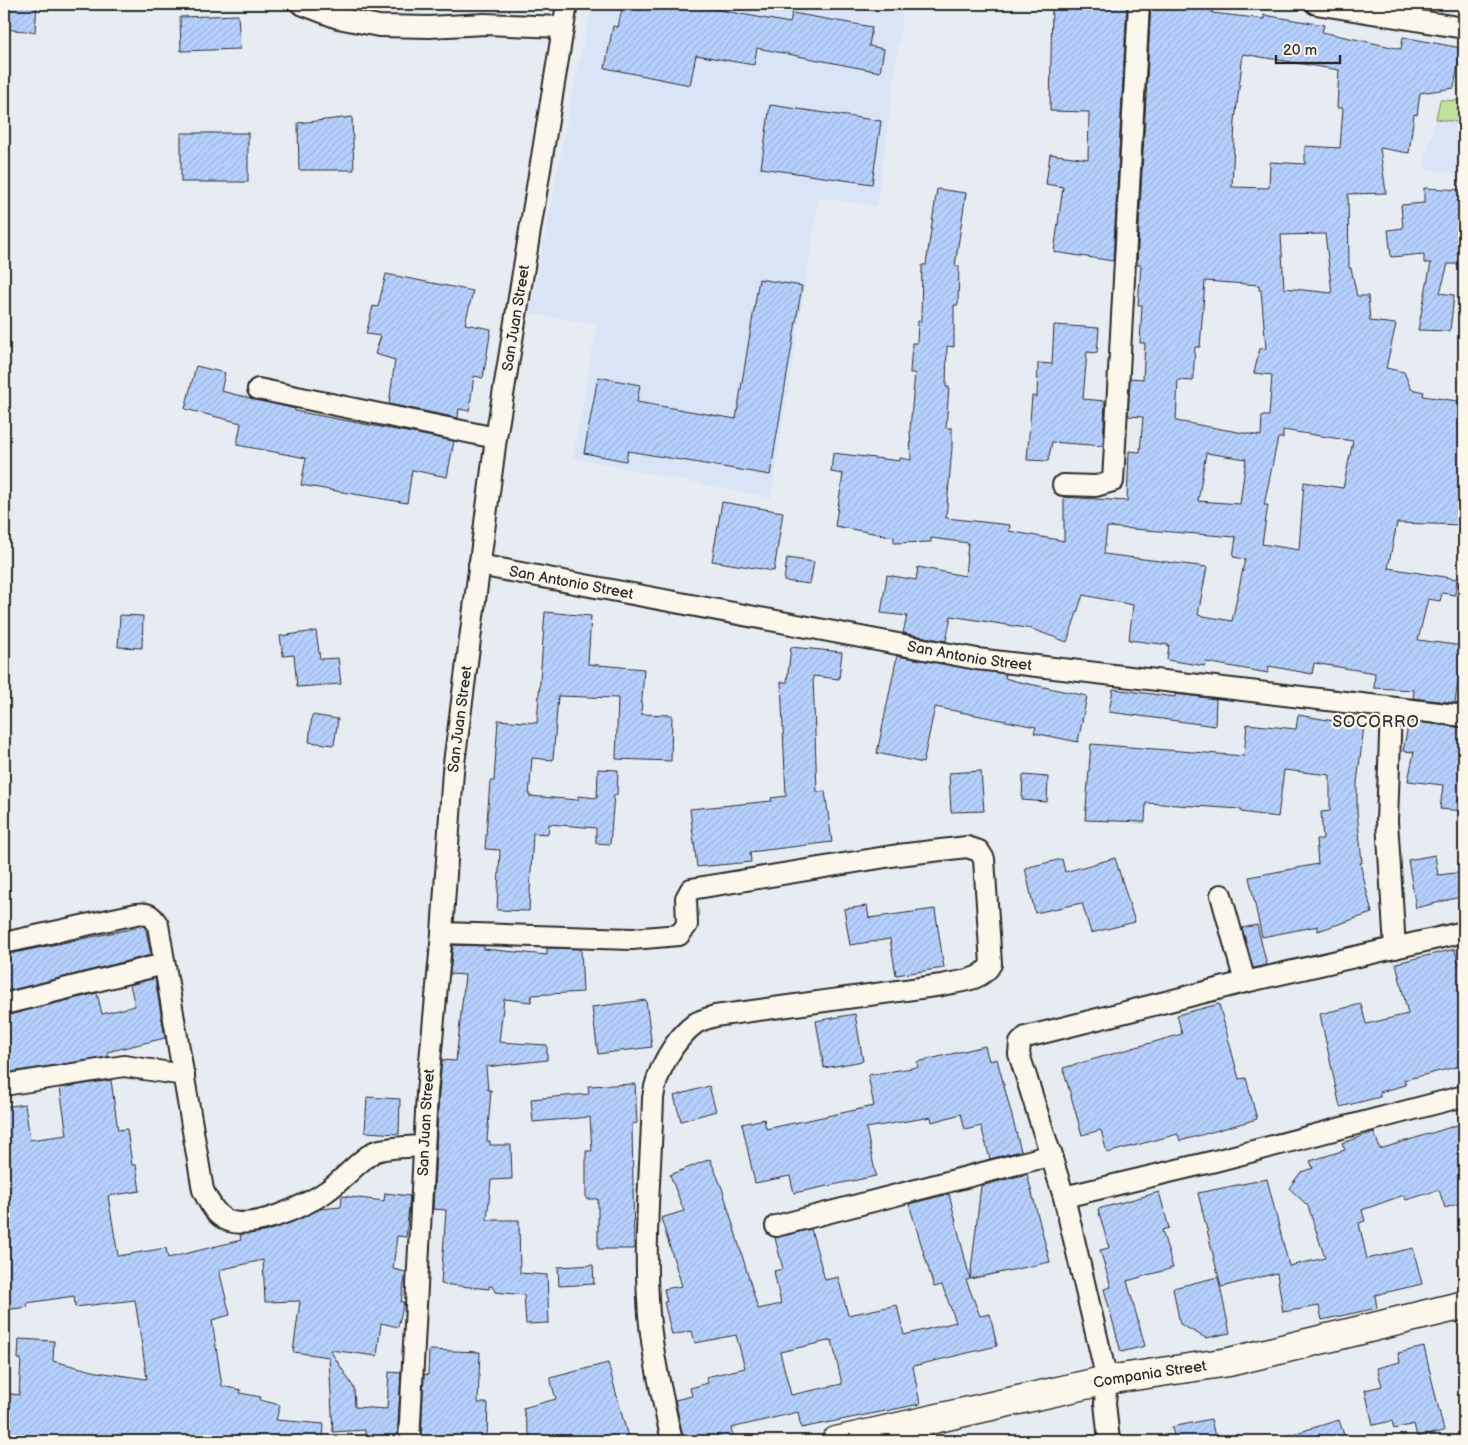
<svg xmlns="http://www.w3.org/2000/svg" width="1468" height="1445" font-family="'Balsamiq Sans',sans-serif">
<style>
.built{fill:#d9e4f6}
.green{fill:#c2e29b;stroke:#768663}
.building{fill:url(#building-hatch);stroke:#2b2b2b;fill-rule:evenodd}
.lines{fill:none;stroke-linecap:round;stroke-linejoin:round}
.street-casing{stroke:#2b2b2b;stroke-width:24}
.secondary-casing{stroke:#2b2b2b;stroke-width:31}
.street{stroke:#fbf7ec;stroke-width:20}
.secondary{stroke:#fbf7ec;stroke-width:28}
.labels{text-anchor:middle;stroke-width:4.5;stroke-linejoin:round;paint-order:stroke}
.street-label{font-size:15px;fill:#2b2b2b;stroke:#fbf7ec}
.neighbourhood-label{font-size:16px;letter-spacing:1px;fill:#2b2b2b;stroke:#fbf7ec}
</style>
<defs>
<pattern id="building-hatch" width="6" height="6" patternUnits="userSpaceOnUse" patternTransform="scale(1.25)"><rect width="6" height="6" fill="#b7d1ff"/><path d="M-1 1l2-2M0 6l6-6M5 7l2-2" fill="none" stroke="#9eb4db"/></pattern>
</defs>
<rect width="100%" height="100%" fill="#e7ecf2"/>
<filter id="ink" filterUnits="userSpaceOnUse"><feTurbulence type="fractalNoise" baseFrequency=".02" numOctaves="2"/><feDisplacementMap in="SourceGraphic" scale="10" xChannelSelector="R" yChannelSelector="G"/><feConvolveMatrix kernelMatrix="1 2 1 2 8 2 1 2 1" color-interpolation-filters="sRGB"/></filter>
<g filter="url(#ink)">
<g class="built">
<path d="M593,4H904L877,206L819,198L771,498L573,458L597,324L530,314L578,63Z"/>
<path d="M1440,100L1464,101V175L1423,169Z"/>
</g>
<path class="green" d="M1440,100L1464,101V123L1436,119Z"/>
<g class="building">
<path d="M4,4H37L35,32L4,29Z"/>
<path d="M623,4H698V6L790,23L792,13L872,27L869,46L884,49L880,72L757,48L754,65L696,55L690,85L605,68L613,26L618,27Z"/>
<path d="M1052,4H1127L1113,261L1054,252L1063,187L1046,184L1050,154L1088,159L1089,112L1050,111Z"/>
<path d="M1151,4H1214L1212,13L1264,19V15L1324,25L1322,32L1401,49L1403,37L1461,48L1454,88L1420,93L1417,115L1414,114L1409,153L1380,148L1386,193L1348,194L1349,268H1351L1357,296H1368L1370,321L1396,324L1386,368L1404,372L1411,389L1424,392L1423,396L1464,402V525L1397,523L1388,568L1457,579L1455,595L1442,593L1440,601L1428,599L1418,640L1463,646L1455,703L1413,698L1414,690L1374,688L1375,673L1314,663L1312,674L1269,666L1268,673L1206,662L1205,666L1167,660L1169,645L1129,640L1133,605L1083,595L1067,642L1032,629L951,616L946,641L903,633L907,616L881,613L887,575L916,580L918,567L965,576L968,543L931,538V542L894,543V537L835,526L843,474L831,472L833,453L900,461V458L911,460L910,429L915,373H910L912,343H917L918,321H921L922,265H926L937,189L966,193L955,266H959L958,305H954V347L947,346L946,387H949L946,428H952V448L946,518L1010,525L1009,531L1064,541V497L1127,501L1129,451L1140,452L1143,417L1128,416L1130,378L1143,379L1145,343H1140L1142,305H1138L1141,265H1137ZM1243,54L1339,70L1337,108H1343L1340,148L1305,146V164L1270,162L1269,188L1232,187L1235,121ZM1325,234L1332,293L1284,288L1281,235ZM1205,281L1259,285V290H1261L1266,349L1260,348L1254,373L1272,375L1269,416H1262L1261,436L1176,421L1178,380L1193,381L1195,347H1200ZM1283,430L1353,441L1343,488L1304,482L1299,550L1262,544L1268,505H1264L1278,438H1283ZM1206,453L1246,459L1240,504L1198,501ZM1107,527L1236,537L1233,557L1245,559L1232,621L1198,615L1207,567L1104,554Z"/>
<path d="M238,15L240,49L181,51L180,17Z"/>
<path d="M770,105L881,121L872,184L761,168Z"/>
<path d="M352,117L354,170H299L298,123Z"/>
<rect x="181" y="133" width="67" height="49"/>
<path d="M1424,188L1464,190V264H1448L1440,293L1454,295L1450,331L1418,330L1431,263H1424V254L1391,257L1388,230L1403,228L1401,205L1424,203Z"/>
<path d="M386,274L473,291L465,324L491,329L483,378L474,376L469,411L459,409L458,418L389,404L395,360L375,354L381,336L366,334L373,306L378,307Z"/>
<path d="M759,279L802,286L770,475L628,451L626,461L584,453L598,377L640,385L637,402L736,419Z"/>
<path d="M1054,325L1099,328L1097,353L1087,352L1083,399L1105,401L1103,446L1052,442L1048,461L1027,460L1032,396L1037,397L1038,363L1052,364Z"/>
<path d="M196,366L225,373L221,391L295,409V411L454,441L447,477L412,470L407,503L301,485L306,458L237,445L241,423L185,409Z"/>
<path d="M722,502L783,512L774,571L712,561Z"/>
<path d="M787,558L814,562L810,584L784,581Z"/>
<path d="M545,612L591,616L588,664L644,669L641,714L672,715L671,761L616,759L618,698L558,696L553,760L532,758L529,796L578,800V796L597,798L598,769L618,770L617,795H614L610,844L596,843V828L549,824L548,834L533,833L529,911L497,910L500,850L485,849L490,781H494L498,720L537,723Z"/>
<path d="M120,615L143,616L142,648L118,647Z"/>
<path d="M316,631L320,659L338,658L341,684L297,687L294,655L283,656L280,636Z"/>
<path d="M791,647L842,652L839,679L813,676L817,792L825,791L832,842L750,852L751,862L697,867L690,809L772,801L771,798L786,796L781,682H787Z"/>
<path d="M897,656L1006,674L1005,678L1015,681L1087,696L1078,742L1034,733L1036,727L935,707L923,763L877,753Z"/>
<path d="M1113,689L1175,697V694L1216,699L1215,726L1109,712Z"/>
<path d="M312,715L338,719L334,745L309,742Z"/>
<path d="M1298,715L1364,726L1357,783V811L1362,863H1360L1372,913L1318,931V926L1262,937L1249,877L1318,864L1316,839H1323L1321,812L1330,811V775L1284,770L1278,817L1241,812V809L1146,803L1145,822L1085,820L1091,744L1244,756L1247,724L1296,729Z"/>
<path d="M1409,721L1464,728V811L1440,809L1443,785L1408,781L1414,752L1403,751Z"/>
<path d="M981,771L984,811L951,812L949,773Z"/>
<path d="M1023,775L1048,777L1047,802L1022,800Z"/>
<path d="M1435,855L1438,875L1464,872V896L1416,908L1408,860Z"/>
<path d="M1115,858L1135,922L1091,933L1082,903L1035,913L1025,868L1062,859L1065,872Z"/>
<path d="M867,906L869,918L935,909L944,968L896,975L890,939L850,945L844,909Z"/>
<path d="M1257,925L1267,965L1253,968L1242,928Z"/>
<path d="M145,926L151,955L4,992V955Z"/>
<path d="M453,945L484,946V949L547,955V948L581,949L583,992L532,995L531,1002L504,999L499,1042L547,1045V1060L486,1067L488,1090H491L487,1141H490V1145H511L512,1179L491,1180L487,1220H519L520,1273L547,1275L549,1323L526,1324L524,1295L495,1292L492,1286H489V1289L441,1284L446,1210L433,1209L439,1093L442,1060L456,1061L465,975L450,974Z"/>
<path d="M1455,949L1458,963L1464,962V1065L1404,1080L1406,1085L1380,1092V1097L1340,1107L1320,1014L1361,1004L1366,1024L1408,1014L1396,963Z"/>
<path d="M155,978L165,1038L107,1052L108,1057L4,1073V1038L8,1037L5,1016L97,993L102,1014L135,1006L130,985Z"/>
<path d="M646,1000L652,1047L598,1054L592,1007Z"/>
<path d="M1219,1004L1239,1079L1246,1078L1257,1119L1180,1141L1178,1134L1107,1153L1101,1130L1082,1135L1063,1068L1182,1034L1177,1015Z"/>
<path d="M855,1014L863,1061L824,1068L816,1021Z"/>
<path d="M985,1046L989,1061L997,1059L1021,1151L990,1159L981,1126L965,1130L961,1114L932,1122L931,1117L866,1128L876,1176L794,1193L790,1176L755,1183L742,1124L764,1119L766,1129L874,1106L868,1075L918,1067L917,1062Z"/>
<path d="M111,1080L118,1130L127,1129L132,1165H136L140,1191L108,1196L118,1256L166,1248L168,1258L241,1240L240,1234L264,1232L295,1221L320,1209L341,1207L342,1196L384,1201L385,1193L410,1196L406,1237L397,1236L393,1269L406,1272L401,1302H404L398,1327L381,1323L377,1356L330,1350L354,1388L355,1407L387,1409L389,1372L401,1373L397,1441H365V1430L333,1432L329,1357L293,1352L300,1301L265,1302L263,1260L219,1270L230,1315L212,1320L222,1386L241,1390L240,1393L261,1397L260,1400L280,1405L276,1420L324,1424L323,1441H4V1393L19,1395L21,1359H18L19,1339L54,1341L53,1361L97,1372L147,1379L135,1300L75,1307L74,1296L27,1303L28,1307L4,1310V1107L25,1104L30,1140L67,1135L60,1088Z"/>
<path d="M635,1084L637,1123L632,1124L634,1249H598V1199H586V1151H592L590,1117L533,1122L531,1099L589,1094L588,1086Z"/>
<path d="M709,1086L716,1111L681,1121L674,1096Z"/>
<path d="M367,1097L400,1099L399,1134L365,1132Z"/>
<path d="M1464,1123V1202L1445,1208L1439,1190L1406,1200L1404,1195L1362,1210L1365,1221L1359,1223L1367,1259L1413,1248L1422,1284L1375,1295L1377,1308L1322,1320L1319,1306L1283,1312L1277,1273L1221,1287L1198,1193L1267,1179L1289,1266L1325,1258L1308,1206L1289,1188L1301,1172L1313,1168L1310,1161L1345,1150L1342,1143L1374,1132L1380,1149Z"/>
<path d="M710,1159L722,1188L758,1309L781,1304L774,1271L783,1269L775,1238L811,1229L825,1280L838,1277L848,1315L897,1305L904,1335L956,1322L942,1285L934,1287L909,1204L949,1194L970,1279L966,1280L980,1316L990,1314L997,1346L913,1366L920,1404L801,1428L798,1412L731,1428L734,1439L725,1441H684L675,1400L692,1396L690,1388L708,1383L706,1377L745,1368L736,1335L695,1343L692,1331L672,1335L664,1302H667L664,1289L682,1286L661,1218L684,1211L670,1175ZM832,1340L842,1384L791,1395L780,1352Z"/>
<path d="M1027,1174L1050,1262L970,1279L981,1186Z"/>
<path d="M1159,1192L1169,1228L1162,1230L1173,1268L1127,1281L1145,1346L1121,1352L1104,1289L1111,1287L1100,1250L1109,1248L1098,1209Z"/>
<path d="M593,1265L594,1284L559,1286L558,1267Z"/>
<path d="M1218,1277L1230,1333L1206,1338L1180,1324L1173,1288Z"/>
<path d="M1424,1347L1444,1431L1417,1437L1414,1424L1394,1429L1392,1421L1373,1425L1365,1390L1382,1386L1377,1368L1400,1362L1398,1353Z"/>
<path d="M429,1350L480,1352L478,1403H488L487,1440L421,1441L424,1374L428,1375Z"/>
<path d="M608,1363L629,1441H531L523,1408L556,1399L550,1378Z"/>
<path d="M1211,1419L1216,1441H1175L1172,1427Z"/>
<path d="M1339,1420L1346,1441H1283V1437Z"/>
</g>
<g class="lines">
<g class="street-casing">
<g id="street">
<path d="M301,4L338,18L379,26L429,27L485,24L562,27"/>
<path d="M1316,4L1464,28"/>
<path d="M258,389L496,438"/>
<path d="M1063,485L1096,486L1113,481L1139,4"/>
<path id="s1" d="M479,565L977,659L1464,716"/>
<path d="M1391,709L1387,821L1395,948"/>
<path d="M1221,895L1245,982"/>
<path d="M1464,932L1245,982L1026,1037L1020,1043L1019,1054L1064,1197L1215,1161L1464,1096"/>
<path d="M442,933L632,939L679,935L687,925L686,898L691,889L898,855L967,847L979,851L984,859L991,964C982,981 960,981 942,985L715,1016C709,1018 701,1020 696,1023C674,1039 656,1072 653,1098C651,1165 644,1233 648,1299C650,1347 662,1395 672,1441"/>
<path d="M4,943L136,914C148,912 152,915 158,925L203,1190C208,1200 213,1212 223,1218C246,1234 306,1206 327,1191C342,1181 358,1161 374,1152C385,1147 411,1147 424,1146"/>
<path d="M4,1004L164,964"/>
<path d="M4,1085L124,1066L184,1075"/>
<path d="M1064,1197L1107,1380L1105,1403L1109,1441"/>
<path d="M776,1226L1052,1155"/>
<path id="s2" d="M409,1441L427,1093L442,933L453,771L496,438L567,4"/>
</g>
</g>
<g class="secondary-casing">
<g id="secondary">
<path id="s3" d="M836,1441L1107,1380L1229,1362L1464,1305"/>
</g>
</g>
<use href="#street" class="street"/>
<use href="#secondary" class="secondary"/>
</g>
</g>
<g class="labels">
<g class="street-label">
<text dy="5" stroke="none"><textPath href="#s2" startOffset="1129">San Juan Street</textPath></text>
<text dy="5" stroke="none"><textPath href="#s1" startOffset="94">San Antonio Street</textPath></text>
<text dy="5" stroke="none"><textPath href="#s1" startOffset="499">San Antonio Street</textPath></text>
<text dy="5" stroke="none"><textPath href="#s2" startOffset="724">San Juan Street</textPath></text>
<text dy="5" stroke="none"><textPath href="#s2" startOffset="319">San Juan Street</textPath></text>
<text dy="5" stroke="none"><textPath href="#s3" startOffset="321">Compania Street</textPath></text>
</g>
<g class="neighbourhood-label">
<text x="1376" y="727">SOCORRO</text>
</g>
</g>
<rect width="1468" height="1445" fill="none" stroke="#fbf7ec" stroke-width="20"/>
<rect x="10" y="10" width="1448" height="1425" fill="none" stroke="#2b2b2b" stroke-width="2" filter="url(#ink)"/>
<path d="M1276 55v8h64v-8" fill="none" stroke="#2b2b2b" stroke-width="2.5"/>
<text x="1283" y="55" font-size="15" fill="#2b2b2b" stroke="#fbf7ec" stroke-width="4" paint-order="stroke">20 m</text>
</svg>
